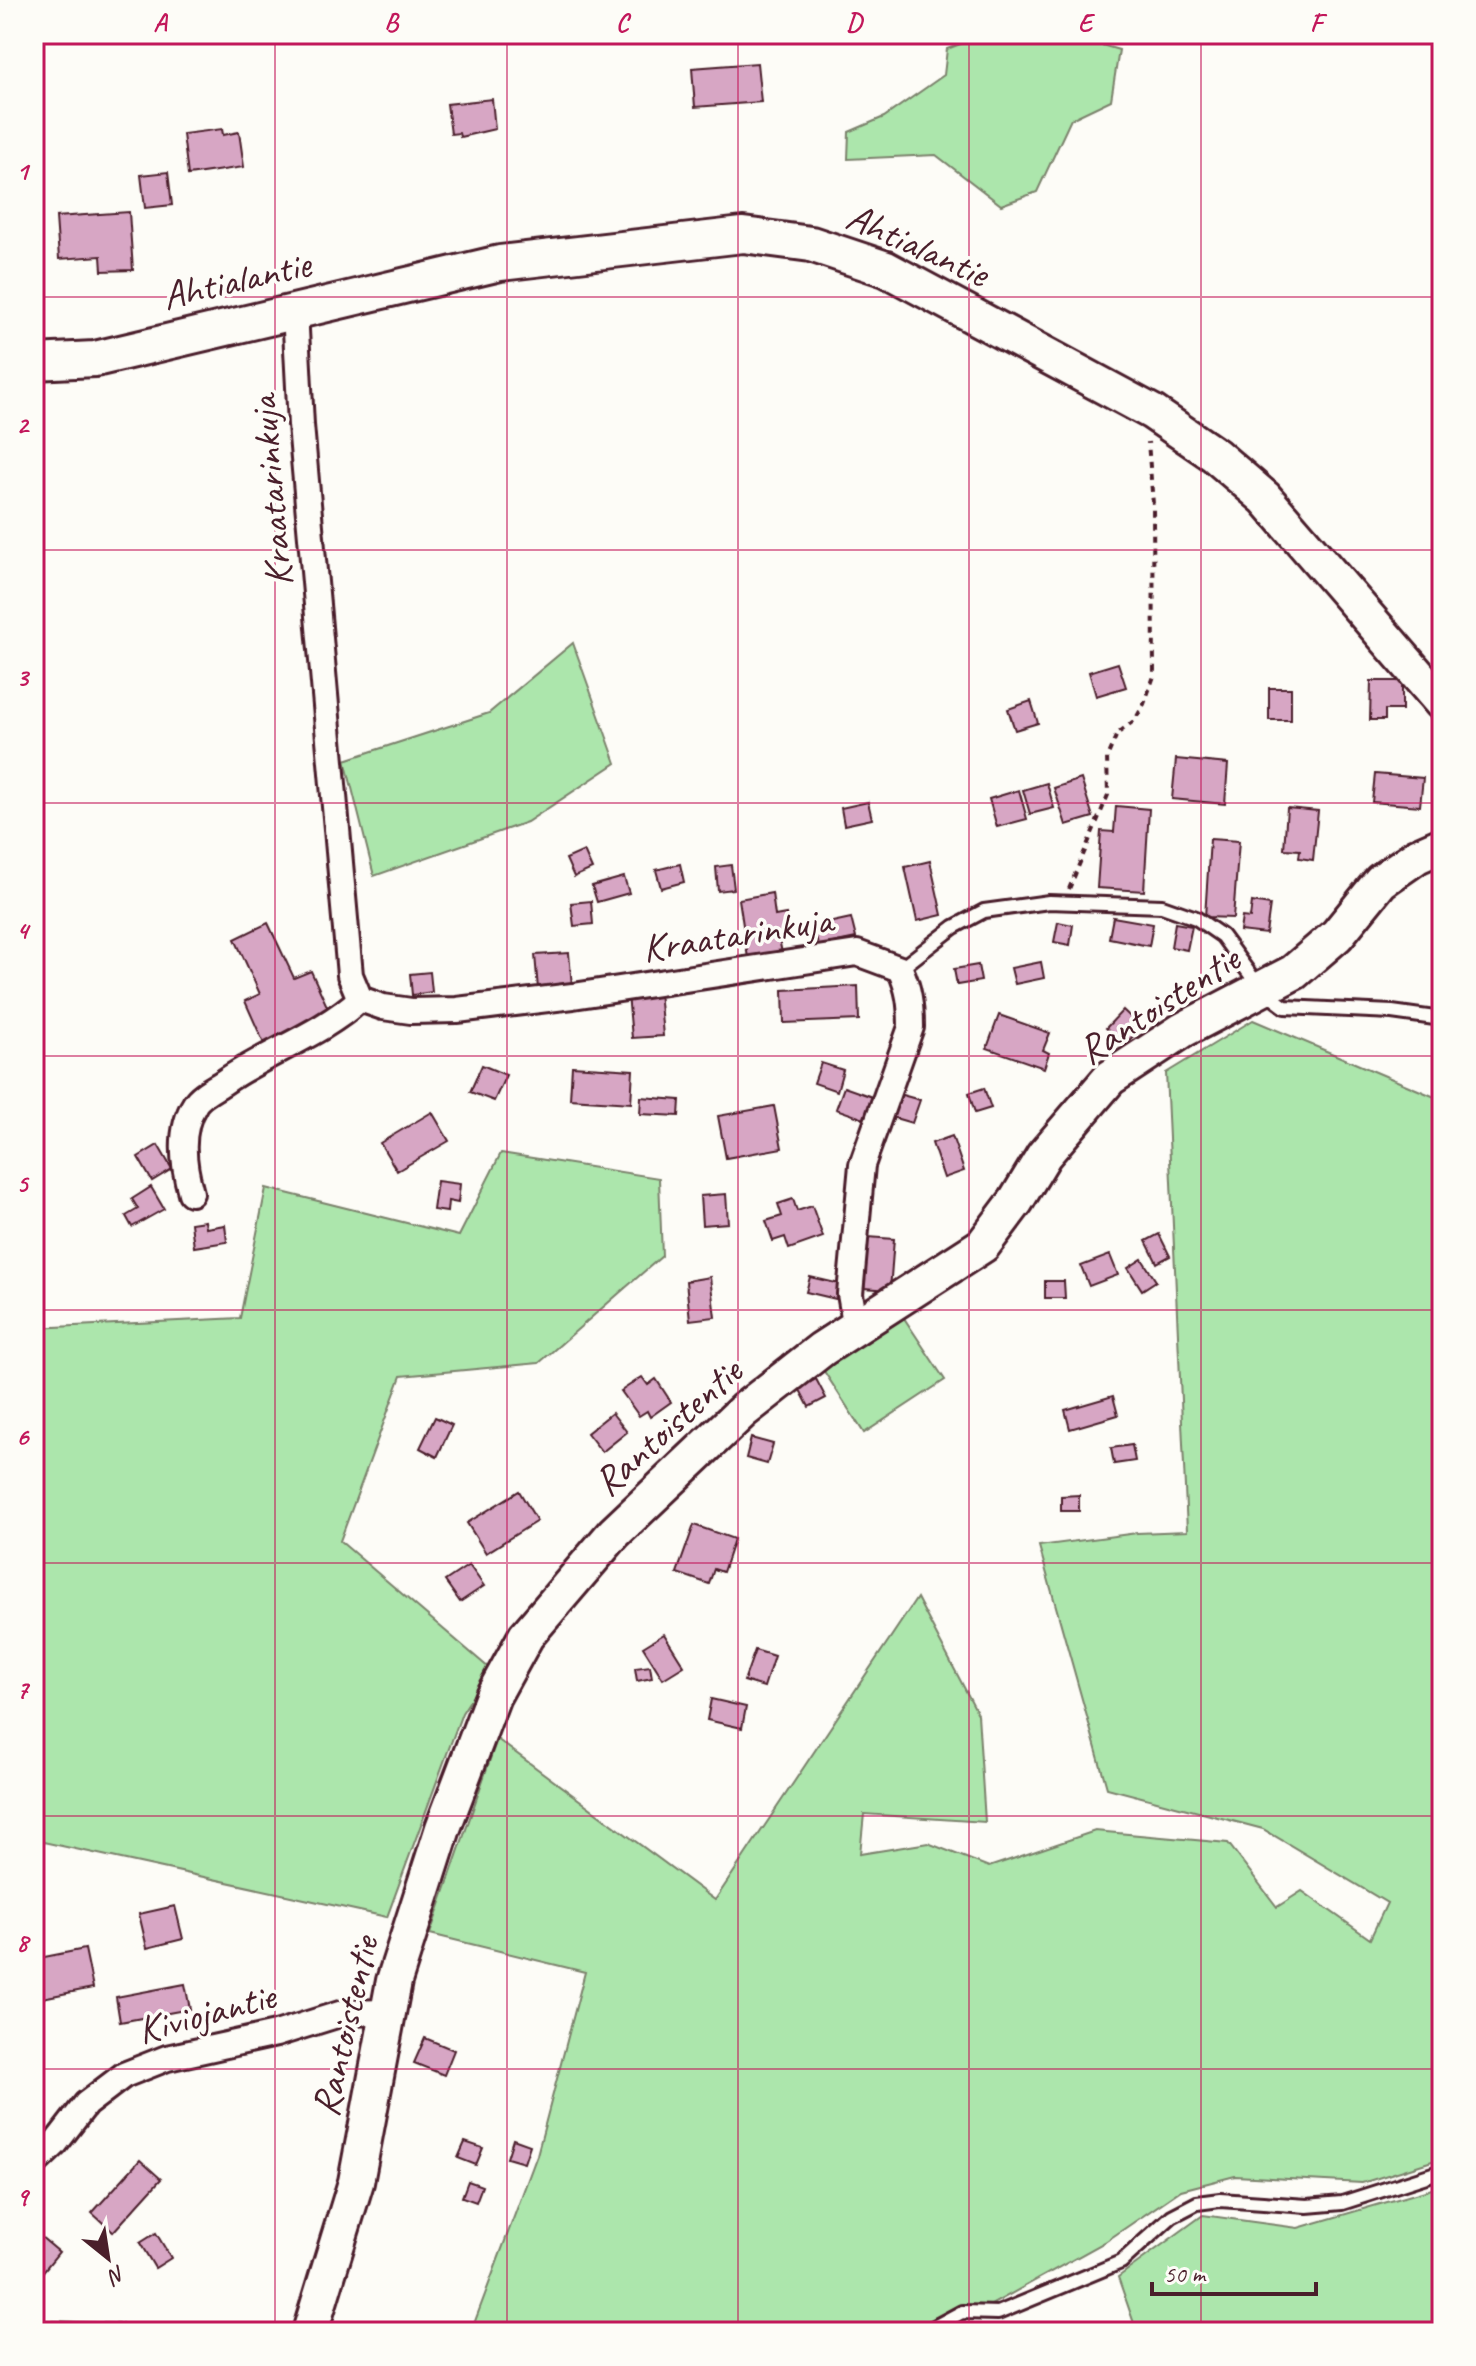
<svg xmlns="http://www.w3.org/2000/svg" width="1476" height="2366" font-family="Caveat,sans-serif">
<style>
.green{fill:#ace6ac;stroke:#7b826c;stroke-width:2}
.building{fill:#d7a6c4;stroke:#4a1f2b;stroke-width:2}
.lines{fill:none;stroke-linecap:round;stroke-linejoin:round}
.lane-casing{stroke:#4a1f2b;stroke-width:18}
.street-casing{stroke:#4a1f2b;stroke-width:30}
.secondary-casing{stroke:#4a1f2b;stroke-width:40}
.path{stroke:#4a1f2b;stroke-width:4;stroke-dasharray:6 6;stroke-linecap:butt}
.lane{stroke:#fdfcf7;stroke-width:12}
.street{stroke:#fdfcf7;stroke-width:24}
.secondary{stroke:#fdfcf7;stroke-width:34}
.grid{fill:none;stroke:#c2185b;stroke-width:2;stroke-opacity:0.55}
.labels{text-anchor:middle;stroke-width:7;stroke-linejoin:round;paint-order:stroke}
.street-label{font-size:40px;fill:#4a1f2b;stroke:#fdfcf7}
.neatline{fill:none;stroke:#c2185b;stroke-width:3}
.grid-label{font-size:26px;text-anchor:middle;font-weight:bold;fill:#c2185b}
</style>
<rect width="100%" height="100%" fill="#fdfcf7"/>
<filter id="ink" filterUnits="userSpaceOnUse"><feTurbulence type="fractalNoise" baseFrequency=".0125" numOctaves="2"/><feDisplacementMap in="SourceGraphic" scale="16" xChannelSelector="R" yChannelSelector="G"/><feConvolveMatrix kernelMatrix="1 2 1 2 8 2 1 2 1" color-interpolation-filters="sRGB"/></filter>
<g filter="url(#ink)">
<g class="green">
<path d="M987,34H1064L1119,50L1111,100L1071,119L1037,192L1001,205L936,155L848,159L849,132L884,117L944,75L947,49Z"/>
<path d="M573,643L616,763L527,822L374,876L345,760L489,713Z"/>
<path d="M1253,1020L1442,1100V2158L1362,2183L1235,2176L1181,2190L1105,2242L942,2332H471L537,2155L585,1972L430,1934L497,1739L715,1900L917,1598L978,1714L985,1822L864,1814L860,1854L928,1843L989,1867L1095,1831L1228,1843L1277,1907L1302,1891L1370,1939L1387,1903L1263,1829L1107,1788L1039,1546L1137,1533L1187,1531L1166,1073Z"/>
<path d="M501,1153L659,1178L662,1256L539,1363L401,1376L340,1541L490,1669L462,1713L387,1917L34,1840V1328L240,1318L266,1188L459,1236Z"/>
<path d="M902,1315L945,1380L864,1433L822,1368Z"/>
<path d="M1442,2186V2332H1137L1118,2277L1203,2215L1298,2228Z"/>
<path d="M34,2320L287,2332H34Z"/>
</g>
<g class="building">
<path d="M757,63L761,102L695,107L692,68Z"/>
<path d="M492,99L495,129L460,137L459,133L451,134L447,104Z"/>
<path d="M222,129L223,135L239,132L244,167L188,175L183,134Z"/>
<path d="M168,172L172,205L145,208L141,175Z"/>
<path d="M129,212L133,270L102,271L101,256L59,259L56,217Z"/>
<path d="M1118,663L1126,687L1096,696L1089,672Z"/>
<path d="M1371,681H1402V710H1385V720H1370Z"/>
<rect x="1269" y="688" width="22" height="32"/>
<path d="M1031,701L1038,723L1015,730L1008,709Z"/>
<path d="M1176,759L1228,764L1225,804L1172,799Z"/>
<path d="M1375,774L1423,778L1420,806L1372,802Z"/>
<path d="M1081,779L1093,817L1066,825L1054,788Z"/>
<path d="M1047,783L1054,808L1030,814L1023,790Z"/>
<path d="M1019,790L1027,819L997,827L989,799Z"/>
<path d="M868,802L872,819L844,825L841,808Z"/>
<path d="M1116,806L1149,809L1144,891L1097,888L1101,831L1114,832Z"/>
<path d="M1287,808L1318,811L1313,860L1299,858L1300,850L1284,849Z"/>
<path d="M1210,839L1239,841L1233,918L1205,917Z"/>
<path d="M584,851L592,869L574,877L566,859Z"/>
<path d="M930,861L942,915L917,921L905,867Z"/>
<path d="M680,864L684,882L661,888L656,870Z"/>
<path d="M731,865L734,889L718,891L716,867Z"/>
<path d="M624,877L629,893L597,902L592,886Z"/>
<path d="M772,893L775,916L786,914L789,932L778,934L782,953L748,958L739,899Z"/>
<path d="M591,901L593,924L574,926L571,903Z"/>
<path d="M1252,902L1270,905L1266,934L1240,931L1242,917L1250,918Z"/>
<path d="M1113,917L1153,924L1149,946L1109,938Z"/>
<path d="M851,918L856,938L818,946L814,926Z"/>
<path d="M1058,922L1073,925L1070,945L1054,942Z"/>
<path d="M268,923L294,978L311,971L331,1015L265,1046L245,1001L260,994L235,939Z"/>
<path d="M1175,923L1192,926L1187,950L1171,947Z"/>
<path d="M569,953L572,986L538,989L535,955Z"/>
<path d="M1041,962L1044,978L1015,984L1011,968Z"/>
<path d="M978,965L981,981L957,985L954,969Z"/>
<path d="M430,972L432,992L412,995L410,974Z"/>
<path d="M858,986L859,1020L784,1023L783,990Z"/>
<path d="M659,991L663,1036L632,1038L628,994Z"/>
<path d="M1123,1010L1141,1027L1125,1045L1106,1028Z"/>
<path d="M999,1015L1050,1033L1043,1050L1049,1053L1044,1068L987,1048Z"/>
<path d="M821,1063L843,1070L837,1091L814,1083Z"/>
<path d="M482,1065L506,1075L494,1101L470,1092Z"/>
<path d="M572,1066L633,1070L631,1103L570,1099Z"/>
<path d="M844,1087L881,1100L873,1122L836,1109Z"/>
<path d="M984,1088L991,1108L975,1113L969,1093Z"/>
<path d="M895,1093L920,1100L912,1123L888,1116Z"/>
<path d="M641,1097L680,1100L679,1116L640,1114Z"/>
<path d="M774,1106L782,1148L726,1158L718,1116Z"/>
<path d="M432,1112L449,1141L397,1171L380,1143Z"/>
<path d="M952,1136L964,1171L944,1178L932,1143Z"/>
<path d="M158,1145L172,1169L152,1181L138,1157Z"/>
<path d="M437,1181L460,1184L458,1203L448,1201L447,1212L433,1210Z"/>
<path d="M151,1187L164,1209L132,1227L126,1216L138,1209L132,1199Z"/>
<path d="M726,1194L728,1223L702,1225L700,1196Z"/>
<path d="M793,1199L797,1211L812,1206L823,1237L789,1249L785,1237L773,1241L766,1221L782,1216L778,1204Z"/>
<path d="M205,1221L206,1228L225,1225L227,1242L194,1247L191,1223Z"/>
<path d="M1159,1234L1170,1256L1157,1263L1146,1241Z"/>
<path d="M868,1237L894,1239L890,1290L864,1288Z"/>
<path d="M1110,1255L1118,1275L1089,1286L1081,1266Z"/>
<path d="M1142,1259L1156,1281L1142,1290L1128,1268Z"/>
<path d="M710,1277L715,1317L690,1320L686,1281Z"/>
<path d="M810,1277L840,1284L836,1299L806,1292Z"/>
<path d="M1045,1281H1064L1065,1298H1045Z"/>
<path d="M642,1377L648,1385L656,1379L671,1402L650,1417L647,1411L639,1416L621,1391Z"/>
<path d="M816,1379L826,1398L809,1407L799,1388Z"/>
<path d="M1113,1396L1118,1415L1070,1429L1065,1410Z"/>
<path d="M612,1413L627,1432L602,1452L587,1433Z"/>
<path d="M435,1417L452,1425L437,1457L420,1448Z"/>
<path d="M751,1438L773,1444L767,1464L746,1458Z"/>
<path d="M1132,1445L1135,1461L1114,1464L1111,1448Z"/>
<path d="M519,1491L537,1521L486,1553L467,1523Z"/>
<path d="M1079,1495V1511H1061V1496Z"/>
<path d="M694,1525L734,1539L723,1572L714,1569L709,1584L677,1573Z"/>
<path d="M469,1565L484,1586L460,1602L445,1581Z"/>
<path d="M664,1634L684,1666L663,1679L643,1647Z"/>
<path d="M755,1650L774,1656L764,1687L744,1681Z"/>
<path d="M650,1666L652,1678L637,1681L635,1668Z"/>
<path d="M711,1699L746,1707L742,1728L707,1720Z"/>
<path d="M175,1906L183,1939L147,1948L139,1914Z"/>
<path d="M85,1949L93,1988L37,1999L34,1959Z"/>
<path d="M185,1984L190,2009L120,2022L116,1997Z"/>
<path d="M425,2038L454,2050L444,2075L414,2063Z"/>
<path d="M513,2139L530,2145L524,2163L507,2158Z"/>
<path d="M465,2142L483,2148L476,2165L458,2158Z"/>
<path d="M140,2160L161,2179L113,2232L92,2213Z"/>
<path d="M468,2181L482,2186L476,2202L462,2197Z"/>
<path d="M34,2231L59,2252L41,2274L34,2268Z"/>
<path d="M156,2233L171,2258L155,2268L140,2243Z"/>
</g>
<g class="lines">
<g class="lane-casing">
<g id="lane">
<path d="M900,969L954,927L984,911L1049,902L1162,906L1196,918L1222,936L1260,988L1285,1007L1392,1012L1442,1019"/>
<path d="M925,2332L962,2312L998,2313L1121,2262L1172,2216L1197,2203L1220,2200L1307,2206L1342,2203L1442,2171"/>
</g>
</g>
<g class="street-casing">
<g id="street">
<path d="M295,311L301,425L350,975L360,999"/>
<path d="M191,1193C183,1165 178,1131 195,1104C200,1095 215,1088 224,1082C267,1052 321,1035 360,999L383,1007L411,1011L457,1010L573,996L857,953L900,969C909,989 911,1004 911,1027L862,1165L850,1294L856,1328"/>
<path d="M34,2164L55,2144L86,2104L124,2075L167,2058L276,2034L343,2013L387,2012"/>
</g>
</g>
<g class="secondary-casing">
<g id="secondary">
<path d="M34,362L95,359L500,263L743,235L811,244L886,269L1152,412L1215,455L1265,498L1442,703"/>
<path d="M310,2332L356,2182L394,1981L443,1828L493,1696L526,1636L614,1533L744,1410L822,1349L983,1245L1016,1201L1044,1155L1110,1078L1183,1030L1294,972L1337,935L1381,881L1417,856L1442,845"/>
</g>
</g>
<path class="path" d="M1069,889L1108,795L1107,757L1117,734L1135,720L1144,704L1154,676L1153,504L1148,442"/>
<use href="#lane" class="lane"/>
<use href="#street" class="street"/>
<use href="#secondary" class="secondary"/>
</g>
</g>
<path class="grid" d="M275,34V2332M507,34V2332M738,34V2332M969,34V2332M1201,34V2332M34,297H1442M34,550H1442M34,803H1442M34,1056H1442M34,1310H1442M34,1563H1442M34,1816H1442M34,2069H1442"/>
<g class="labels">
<g class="street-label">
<text transform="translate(918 244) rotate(24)" y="14">Ahtialantie</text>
<text transform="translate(236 279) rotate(-13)" y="14">Ahtialantie</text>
<text transform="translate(270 491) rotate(-95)" y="14">Kraatarinkuja</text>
<text transform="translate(737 933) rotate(-9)" y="14">Kraatarinkuja</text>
<text transform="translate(1158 1004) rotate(-33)" y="14">Rantoistentie</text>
<text transform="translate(667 1426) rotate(-42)" y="14">Rantoistentie</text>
<text transform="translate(206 2012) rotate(-15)" y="14">Kiviojantie</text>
<text transform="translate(344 2026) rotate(-77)" y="14">Rantoistentie</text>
</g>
</g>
<rect width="1476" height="2366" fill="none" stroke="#fdfcf7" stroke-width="88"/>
<g transform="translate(108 2258) rotate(150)" stroke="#fdfcf7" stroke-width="6" paint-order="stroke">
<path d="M0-6L14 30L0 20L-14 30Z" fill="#4a1f2b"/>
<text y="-12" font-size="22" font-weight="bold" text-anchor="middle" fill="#4a1f2b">N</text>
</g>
<path d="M1152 2282v12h164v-12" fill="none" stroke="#4a1f2b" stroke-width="4"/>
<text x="1164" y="2282" font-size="24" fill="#4a1f2b" stroke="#fdfcf7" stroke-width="6" paint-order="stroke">50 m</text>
<rect x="44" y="44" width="1388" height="2278" class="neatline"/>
<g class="grid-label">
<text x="160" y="31">A</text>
<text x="391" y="31">B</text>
<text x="622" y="31">C</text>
<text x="854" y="31">D</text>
<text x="1085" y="31">E</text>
<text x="1316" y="31">F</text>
<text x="22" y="180">1</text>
<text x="22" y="433">2</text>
<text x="22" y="686">3</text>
<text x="22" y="939">4</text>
<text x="22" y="1192">5</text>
<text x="22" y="1445">6</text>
<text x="22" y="1698">7</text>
<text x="22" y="1951">8</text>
<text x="22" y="2205">9</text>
</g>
</svg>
